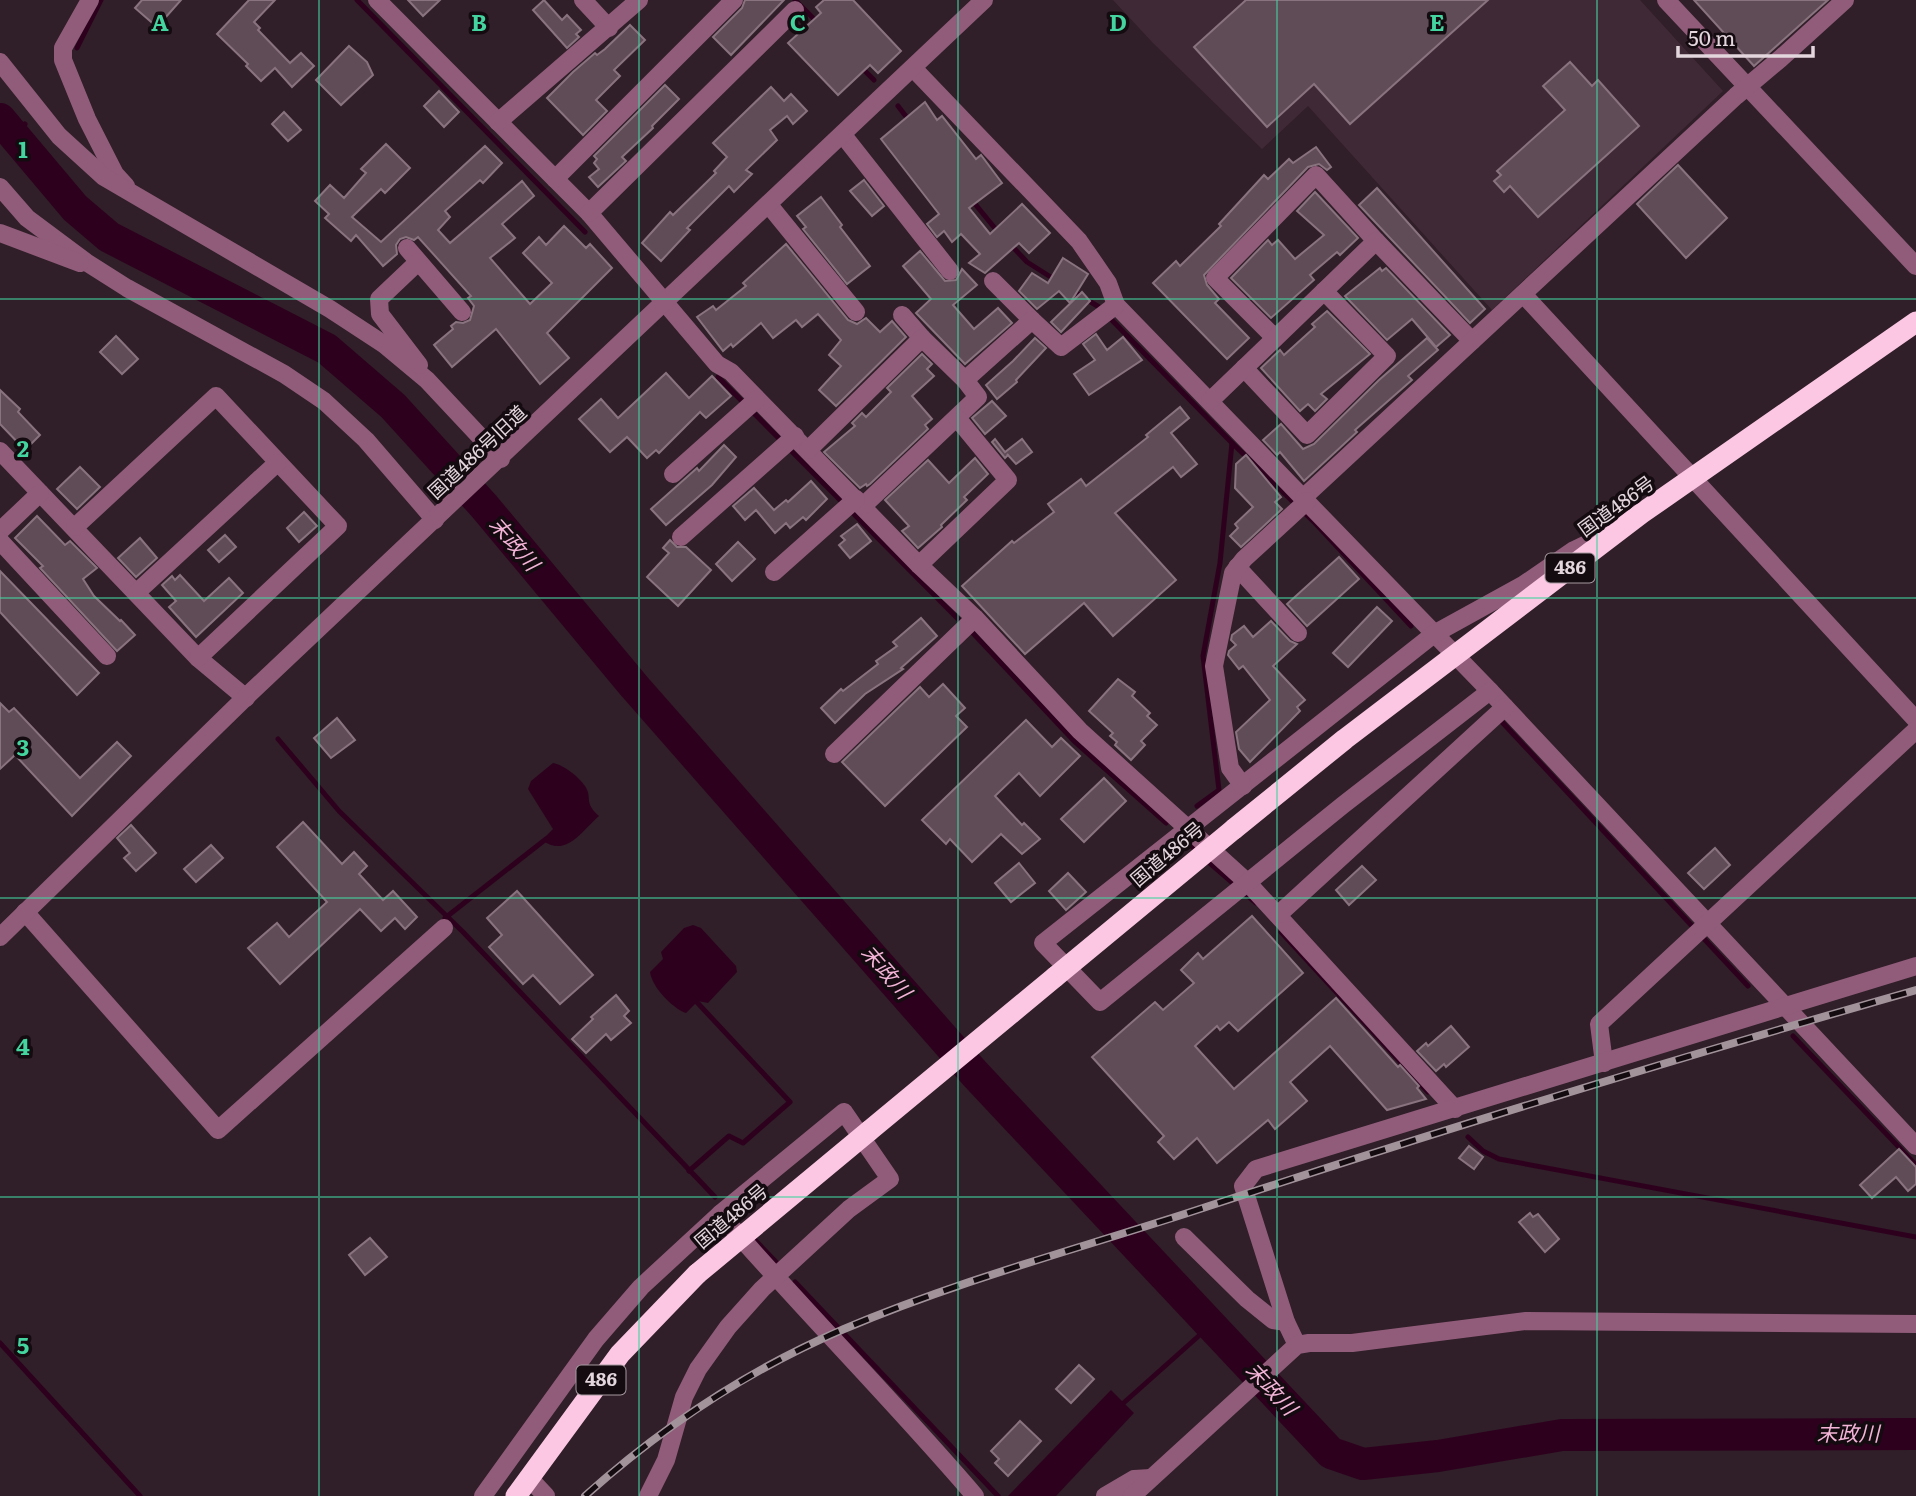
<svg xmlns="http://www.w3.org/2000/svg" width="1916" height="1496" font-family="Literata,'Noto Sans JP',serif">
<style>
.built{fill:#402936}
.water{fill:#2d001e}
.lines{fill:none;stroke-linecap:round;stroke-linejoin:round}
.stream{stroke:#2d001e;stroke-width:5}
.river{stroke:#2d001e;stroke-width:32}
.building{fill:#604c57;stroke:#88737e;stroke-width:2}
.minor{stroke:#905c7a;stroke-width:18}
.highway{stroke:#fbc7e3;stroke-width:21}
.rail-casing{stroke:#a2939b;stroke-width:8}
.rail{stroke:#130b0f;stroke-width:5;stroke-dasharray:16;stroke-linecap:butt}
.highway-bridge{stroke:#fbc7e3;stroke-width:21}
.grid{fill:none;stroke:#44d49f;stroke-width:2;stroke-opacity:0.55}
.labels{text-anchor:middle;stroke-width:7;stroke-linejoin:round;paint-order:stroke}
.shield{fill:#130b0f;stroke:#a5999f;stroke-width:2}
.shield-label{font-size:18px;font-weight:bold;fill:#e3d6dd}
.street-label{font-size:19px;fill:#e3d6dd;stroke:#130b0f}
.water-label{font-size:21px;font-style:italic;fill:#f3b4d7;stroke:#130b0f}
.grid-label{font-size:23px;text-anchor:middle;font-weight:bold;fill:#44d49f;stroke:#130b0f;stroke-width:7;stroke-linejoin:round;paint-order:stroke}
</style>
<rect width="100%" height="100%" fill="#301e28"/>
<path class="built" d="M1113,0H1640L1723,91L1492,310L1308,106L1262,149L1153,43Z"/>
<g class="water">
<path d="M553,763C564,765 579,777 585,786C593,798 583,802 599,816C581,832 566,858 542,840L553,829L528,789L531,781Z"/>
<path d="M693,925L701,928L736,966L737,972L708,1003L698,1001L686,1013C672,1008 652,987 650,972L663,959L661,952L684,928Z"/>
<path d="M1111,1390L1134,1413L1056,1496H1008Z"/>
</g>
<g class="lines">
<g class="stream">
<path d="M357,0L585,232"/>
<path d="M795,0L818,23"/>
<path d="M77,48L101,0"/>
<path d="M861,67L874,80"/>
<path d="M898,106L911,123"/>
<path d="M15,139L25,124"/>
<path d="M971,199L998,232"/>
<path d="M1010,244L1027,262L1057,281"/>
<path d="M1071,290L1099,307L1232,443L1315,523L1411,626"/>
<path d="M718,377L962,623"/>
<path d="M970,630L1075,742L1166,823"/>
<path d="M1501,721L1748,986"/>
<path d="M278,739L339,811L463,932L715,1197"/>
<path d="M1197,806L1219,790L1203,656L1220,563L1232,443"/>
<path d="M1185,840L1198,852"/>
<path d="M1205,859L1256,903"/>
<path d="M445,918L546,839"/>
<path d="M1281,932L1428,1092"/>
<path d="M1793,1036L1916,1165"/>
<path d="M1468,1137L1483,1151L1499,1159L1916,1237"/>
<path d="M689,1171L729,1136L743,1143L790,1102L693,998"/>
<path d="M754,1239L776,1262"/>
<path d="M795,1282L998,1496"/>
<path d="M0,1343L140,1496"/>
<path d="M1119,1407L1211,1325"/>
</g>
<path class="river" d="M0,119L75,208L109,237L327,349L393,406L484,506L634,686L975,1074L1331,1453L1363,1464L1438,1456L1562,1435L1916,1434"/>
</g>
<g class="building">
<path d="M142,0H181L157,27L135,8Z"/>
<path d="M249,0H275L254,22L260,28L258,30L290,63L301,53L314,66L292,87L275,68L261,81L246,66L248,64L217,34Z"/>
<path d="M408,0H440L423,16Z"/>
<path d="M544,0L562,20L567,15L581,30L576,34L579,37L567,48L533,10Z"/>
<path d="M745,0H784L731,55L713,37L742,8Z"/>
<path d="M824,0H853L901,51L878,73L870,65L838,95L788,43L821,13L816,7Z"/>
<path d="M1246,0H1488L1350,124L1314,84L1267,127L1194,47Z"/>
<path d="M1694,0H1828L1754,66Z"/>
<path d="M630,25L645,40L614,70L620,76L596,100L607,111L583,135L547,98L573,72L595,53L597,55L605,49Z"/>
<path d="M349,46L367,62L373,75L341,105L316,80Z"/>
<path d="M1570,62L1592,86L1598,80L1639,126L1538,217L1510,186L1504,192L1494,181L1501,175L1497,171L1565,110L1543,86Z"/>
<path d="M665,85L679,99L652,126L653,128L622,157L626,161L598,187L589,177L599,169L594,163L597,159L594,156Z"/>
<path d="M771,87L784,101L791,94L807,111L793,124L787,116L770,130L777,140L746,170L752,174L734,192L729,186L687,228L690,230L661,261L642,243L670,212L673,215L716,173L714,171L727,157L713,143Z"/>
<path d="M439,91L459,112L444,127L424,106Z"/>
<path d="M925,102L937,120L942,116L976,159L981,155L1002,183L969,208L990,234L1022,204L1050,233L1029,253L1019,243L985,273L969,263L980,254L961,234L952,242L944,231L937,237L927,224L939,214L881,139Z"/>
<path d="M284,112L301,130L288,141L272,124Z"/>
<path d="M386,144L410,168L385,193L381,189L352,217L381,242L485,146L502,163L483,183L480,180L445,211L450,217L438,230L450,243L522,181L534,196L502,224L515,238L490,258L530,304L552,283L523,253L539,237L546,245L564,226L586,248L590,244L612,268L547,333L569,358L540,384L496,329L452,367L434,345L453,329L451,326L456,322L463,323L470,320L474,306L468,298L471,296L418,237L414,240L406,237L400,239L396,245L397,254L383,266L356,235L351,241L325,218L329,214L315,201L330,185L344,198L366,173L361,169Z"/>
<path d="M1316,147L1331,167L1327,170L1319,164L1308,167L1204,275L1207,285L1219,299L1215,303L1249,338L1227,359L1153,283L1176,261L1180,266L1221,226L1219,224L1264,175L1268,179L1289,159L1293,163Z"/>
<path d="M1678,165L1727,218L1686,258L1637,204Z"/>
<path d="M864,180L884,206L872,216L850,191Z"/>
<path d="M1377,188L1485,309L1470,323L1359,205Z"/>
<path d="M1315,192L1358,238L1340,255L1337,252L1310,275L1314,280L1271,318L1231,278L1268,240L1272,245L1278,240L1295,259L1324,235L1297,211Z"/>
<path d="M821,197L842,225L840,227L870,266L847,284L803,229L806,227L797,216Z"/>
<path d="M786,244L848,320L857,324L866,318L880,332L892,321L906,337L836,406L819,390L841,366L829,355L841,340L818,314L802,327L796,320L773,338L761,323L733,347L731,344L723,351L697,317L713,306L716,310L746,286L743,283Z"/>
<path d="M920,251L945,281L956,280L962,269L977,285L953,305L974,329L998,308L1012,323L965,364L916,313L931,299L903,266Z"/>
<path d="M1063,258L1088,274L1070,303L1059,291L1037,309L1019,291L1032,273L1048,283Z"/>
<path d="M1380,268L1382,271L1386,268L1450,335L1436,347L1412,319L1387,340L1345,296Z"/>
<path d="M1082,292L1090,301L1061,332L1051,322Z"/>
<path d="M1327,311L1370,354L1321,394L1327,399L1315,411L1308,404L1300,411L1261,368L1280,350L1284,355L1315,327L1312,324Z"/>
<path d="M1096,334L1107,350L1123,337L1142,360L1089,395L1074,374L1095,360L1083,344Z"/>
<path d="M116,336L138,359L122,374L100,352Z"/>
<path d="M1035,338L1046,348L1016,380L1017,382L997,399L986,385L1013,361Z"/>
<path d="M1427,338L1438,350L1408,376L1412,380L1355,430L1357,432L1304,481L1280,452L1277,455L1263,440L1281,424L1303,449L1314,444L1379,380Z"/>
<path d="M922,354L932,364L927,369L934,376L912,396L932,419L925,425L928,429L870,484L867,486L866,484L860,488L824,452L855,426L852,423L862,413L866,417L891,392L887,388Z"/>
<path d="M666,373L689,398L712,376L731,396L706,418L700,412L659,453L656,450L647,458L627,437L610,452L579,419L601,399L618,418Z"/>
<path d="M0,390L20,409L18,412L40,435L25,450L0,424Z"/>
<path d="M992,401L1006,416L985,434L972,418Z"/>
<path d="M1180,407L1189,418L1171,433L1197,464L1181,477L1173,467L1115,513L1176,580L1113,636L1084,603L1025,654L962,586L1012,541L1014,543L1054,512L1048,504L1081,479L1086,486L1148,437L1146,435Z"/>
<path d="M995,439L1005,452L1022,439L1032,452L1016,464L1007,454L1008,455L1005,458L992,442Z"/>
<path d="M724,445L736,457L712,485L666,525L651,509L697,468L699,471Z"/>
<path d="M1246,455L1281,497L1275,502L1282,509L1241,547L1230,536L1238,528L1235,524L1253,507L1235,488L1236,464Z"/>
<path d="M975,458L988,474L964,497L967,500L941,525L942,527L918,548L902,531L909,526L885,500L928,460L949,483Z"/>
<path d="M80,467L100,487L77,509L57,489Z"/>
<path d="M811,481L827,499L806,520L803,517L790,528L786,523L775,533L756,510L745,520L733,506L754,488L774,510L786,500L788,502Z"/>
<path d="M304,512L317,526L299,542L287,528Z"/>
<path d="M37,516L65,545L70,541L97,568L83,579L94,596L120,621L121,620L135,635L117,651L40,568L43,566L15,538Z"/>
<path d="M857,524L871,541L850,558L839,545L845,540L841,536Z"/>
<path d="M225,535L236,547L219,562L208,550Z"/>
<path d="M140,538L157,558L136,577L118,558Z"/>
<path d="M670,540L677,547H686L711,570L678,606L647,577L669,553L663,548Z"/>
<path d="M738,542L755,559L732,581L716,564Z"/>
<path d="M1339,557L1359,579L1307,626L1287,604Z"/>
<path d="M0,571L99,673L77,695L0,612Z"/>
<path d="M180,575L204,601L229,578L243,593L196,637L169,607L176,601L162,585L172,576L175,580Z"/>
<path d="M1377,607L1392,621L1348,667L1333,653Z"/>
<path d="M921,618L937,636L901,668L903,669L865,694L835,723L821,708L841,689L843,691L878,664L876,661L897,646L893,642Z"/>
<path d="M1271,621L1290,641L1297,644L1273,666L1305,700L1297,707L1300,711L1250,762L1239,749L1236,732L1270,700L1243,666L1239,669L1228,655L1229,651L1236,645L1231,640L1232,635L1244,626L1253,637Z"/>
<path d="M1118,679L1135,692L1132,696L1150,713L1147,716L1157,725L1141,741L1145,745L1131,760L1115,745L1117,742L1110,736L1113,733L1089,711Z"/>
<path d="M943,684L965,708L956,716L967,727L885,806L842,762L920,687L929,697Z"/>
<path d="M0,703L9,712L14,708L80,778L117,742L131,756L72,816L15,755L0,769Z"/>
<path d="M337,718L355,740L331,758L314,738Z"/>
<path d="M1026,720L1052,747L1061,738L1080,756L1040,796L1019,773L995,796L1022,825L1024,823L1040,839L1022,854L1001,834L972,862L950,839L946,844L922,820Z"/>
<path d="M1104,778L1126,801L1084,842L1061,819Z"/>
<path d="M303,822L342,864L354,852L367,866L359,874L383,900L393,891L417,917L405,929L395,918L381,931L360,909L280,984L248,948L277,923L289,937L327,902L277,847Z"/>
<path d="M131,825L156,853L136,871L124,858L130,853L117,838Z"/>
<path d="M211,845L223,858L196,882L184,869Z"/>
<path d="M1715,848L1730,865L1704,889L1688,873Z"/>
<path d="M1019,863L1035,883L1011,902L995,883Z"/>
<path d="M1362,866L1376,880L1349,905L1336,890Z"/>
<path d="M1068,873L1086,892L1066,910L1049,891Z"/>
<path d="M517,891L593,975L560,1004L533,975L523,984L489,947L502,935L487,918Z"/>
<path d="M1252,916L1303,973L1238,1031L1229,1022L1220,1030L1217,1026L1195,1046L1234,1089L1336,998L1398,1067L1400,1065L1419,1086L1417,1088L1426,1099L1387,1110L1330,1046L1290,1082L1307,1101L1275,1129L1268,1120L1217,1163L1197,1138L1174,1159L1158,1142L1164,1136L1092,1057L1155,1002L1163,1010L1194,983L1181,970L1198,953L1203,959Z"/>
<path d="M616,995L629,1011L624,1016L631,1023L611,1040L606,1034L586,1053L572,1039L593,1019L591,1017Z"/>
<path d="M1451,1026L1469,1047L1446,1067L1444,1064L1436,1071L1417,1051L1426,1043L1428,1046Z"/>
<path d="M1469,1146L1483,1157L1474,1169L1459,1158Z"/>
<path d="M1899,1149L1916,1167V1184L1908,1191L1896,1177L1872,1198L1860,1185Z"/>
<path d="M1530,1213L1533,1217L1538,1214L1559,1239L1545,1252L1519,1222Z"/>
<path d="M370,1238L387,1257L365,1275L349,1255Z"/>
<path d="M1079,1365L1094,1379L1071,1403L1056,1389Z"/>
<path d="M1020,1421L1041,1441L1008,1476L995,1463L999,1459L991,1451Z"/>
</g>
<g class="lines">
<g class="minor">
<path d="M90,0L63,48V60L87,119L115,174L126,186"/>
<path d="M377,0L589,213L717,364L731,372L919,565L975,618L1080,731L1248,883L1455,1109"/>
<path d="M583,0L609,28"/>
<path d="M1666,0L1916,266"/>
<path d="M0,62L59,136L104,177L330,309L385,345L427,380L501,459"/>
<path d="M913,68L1079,241L1108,283L1116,305L1490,691L1916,1146"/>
<path d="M498,122L639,0"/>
<path d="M843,135L950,271"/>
<path d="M555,179L734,0"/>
<path d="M0,187L27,218L86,262L127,288L284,374L324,401L366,440L435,520"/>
<path d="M769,205L856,312"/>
<path d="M589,213L795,10"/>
<path d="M0,233L80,263"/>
<path d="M407,248L462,312"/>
<path d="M418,262L379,299L380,314L419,365"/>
<path d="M993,281L1032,320"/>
<path d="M1523,294L1916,720"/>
<path d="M902,315L922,338"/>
<path d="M1275,338L1215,278L1316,175L1376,241"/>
<path d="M1244,368L1307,435L1387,356L1324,291"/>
<path d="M1210,401L1376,241L1472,341"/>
<path d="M808,450L922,338L965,380L1032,320L1061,347L1116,305"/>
<path d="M0,451L198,658L246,698"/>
<path d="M673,474L756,400"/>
<path d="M1304,497L1736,96L1780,59L1845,0"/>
<path d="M863,506L978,397L965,380"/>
<path d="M75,527L216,396L338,526L198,658"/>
<path d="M0,531L40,493"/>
<path d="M681,537L795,436"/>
<path d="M0,541L107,656"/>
<path d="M919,565L1008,480L957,418"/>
<path d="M1237,567L1298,633"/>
<path d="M774,572L856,499"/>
<path d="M136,593L277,463"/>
<path d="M1490,691L1343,805L1100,1002L1043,943L1434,634L1523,585L1574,550L1603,536"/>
<path d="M834,754L975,618"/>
<path d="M1243,786L1230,768L1214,666L1233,573L1244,559L1307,501"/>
<path d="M25,912L218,1130L444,928"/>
<path d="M1279,914L1505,707"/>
<path d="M0,937L249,694L984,0"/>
<path d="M1604,1063L1599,1024L1916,730"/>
<path d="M720,1214C803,1310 893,1400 975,1496"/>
<path d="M1184,1237L1247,1299L1273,1320L1286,1322"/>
<path d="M1297,1345L1286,1322L1243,1186L1256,1169L1916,966"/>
<path d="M530,1479L546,1496"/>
<path d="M483,1496L596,1339L641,1287L720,1214L844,1112L890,1179L849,1209L762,1289L728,1327L698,1369L684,1397L666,1460L648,1496"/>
<path d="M1105,1496L1134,1479L1151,1478"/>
<path d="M1132,1496L1297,1345L1309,1343H1352L1526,1321L1916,1324"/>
</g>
<g class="highway">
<path d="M1234,829L1345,739L1642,513L1916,322"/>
<path d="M869,1131L1055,977"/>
<path d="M516,1496L620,1354L697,1274"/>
</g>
<g class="rail-casing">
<path id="rail" d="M585,1496C661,1428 750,1369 844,1329C962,1279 1085,1247 1206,1207C1441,1130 1678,1058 1916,990"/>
</g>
<use href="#rail" class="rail"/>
<g class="highway-bridge">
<path d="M1055,977L1234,829"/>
<path d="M697,1274L869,1131"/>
</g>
</g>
<path class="grid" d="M319,0V1496M639,0V1496M958,0V1496M1277,0V1496M1597,0V1496M0,299H1916M0,598H1916M0,898H1916M0,1197H1916"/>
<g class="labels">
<g class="shield">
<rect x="1545.5" y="553.5" width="49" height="29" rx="5"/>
<rect x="576.5" y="1365.5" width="49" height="29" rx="5"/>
</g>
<g class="shield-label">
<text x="1570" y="574">486</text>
<text x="601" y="1386">486</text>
</g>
<g class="street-label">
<text transform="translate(477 452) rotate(-43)" y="7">国道486号旧道</text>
<text transform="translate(1616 506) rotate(-36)" y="7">国道486号</text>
<text transform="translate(1167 854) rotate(-40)" y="7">国道486号</text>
<text transform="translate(731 1216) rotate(-40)" y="7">国道486号</text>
</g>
<g class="water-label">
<text transform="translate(514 544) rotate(49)" y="7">末政川</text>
<text transform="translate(886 972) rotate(49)" y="7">末政川</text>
<text transform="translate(1271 1389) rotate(47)" y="7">末政川</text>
<text x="1848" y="1441">末政川</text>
</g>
</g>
<g class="grid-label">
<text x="160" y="31">A</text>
<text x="479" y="31">B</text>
<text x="798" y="31">C</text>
<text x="1118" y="31">D</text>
<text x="1437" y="31">E</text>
<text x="23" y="158">1</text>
<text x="23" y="457">2</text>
<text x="23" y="756">3</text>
<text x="23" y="1055">4</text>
<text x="23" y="1354">5</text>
</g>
<path d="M1678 46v10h135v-10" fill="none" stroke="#e3d6dd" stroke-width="3.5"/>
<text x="1688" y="46" font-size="21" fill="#e3d6dd" stroke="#130b0f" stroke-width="5" paint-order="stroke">50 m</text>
</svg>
